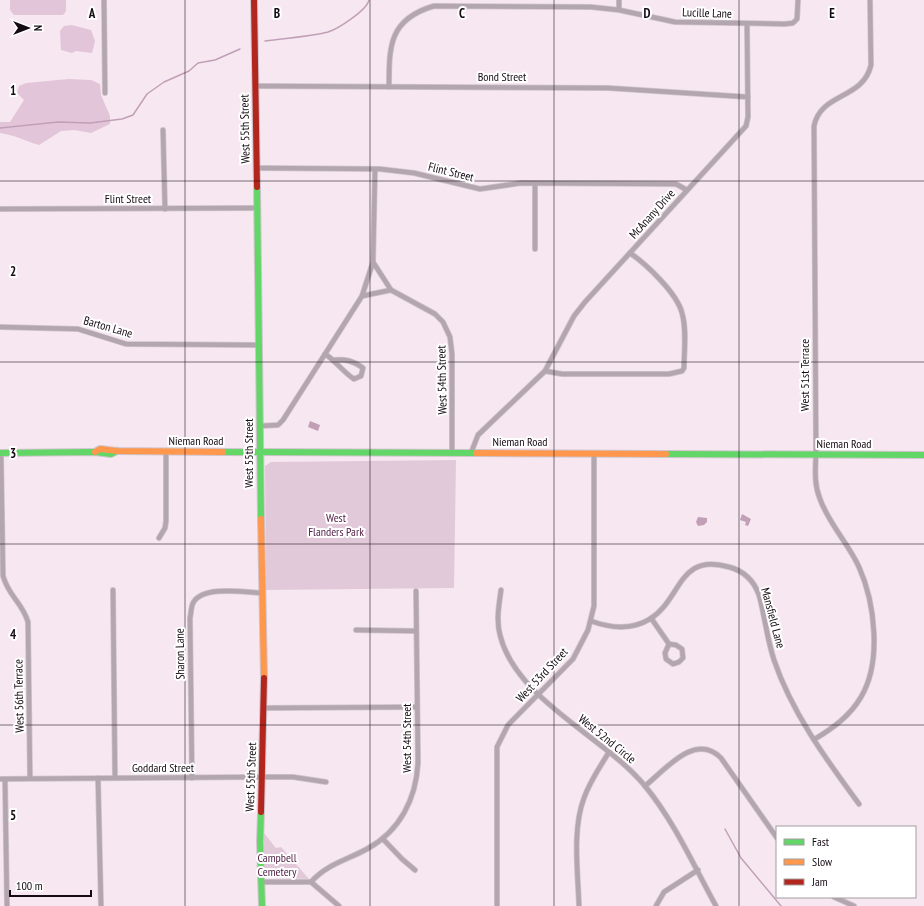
<svg xmlns="http://www.w3.org/2000/svg" width="924" height="906" font-family="'PT Sans Narrow',sans-serif">
<style>
.green{fill:#e2c9da}
.forest{fill:#e3c5da}
.water{fill:#c1a0b7}
.lines{fill:none;stroke-linecap:round;stroke-linejoin:round}
.stream{stroke:#c1a0b7;stroke-width:1.5}
.street-casing{stroke:#d0c5cc;stroke-width:6}
.fast-casing{stroke:#d0c5cc;stroke-width:8}
.slow-casing{stroke:#d0c5cc;stroke-width:8}
.jam-casing{stroke:#d0c5cc;stroke-width:8}
.street{stroke:#b3a6af;stroke-width:4.5}
.fast{stroke:#63d668;stroke-width:6}
.slow{stroke:#ff974d;stroke-width:6}
.jam{stroke:#b3261e;stroke-width:6}
.grid{fill:none;stroke:#150b12;stroke-width:1;stroke-opacity:0.55}
.labels{text-anchor:middle;stroke-width:4;stroke-linejoin:round;paint-order:stroke}
.street-label{font-size:12px;fill:#150b12;stroke:#fff}
.park-label{font-size:12px;fill:#501c44;stroke:#fff}
.grid-label{font-size:13px;text-anchor:middle;font-weight:bold;fill:#150b12;stroke:#fff;stroke-width:4;stroke-linejoin:round;paint-order:stroke}
</style>
<rect width="100%" height="100%" fill="#f6e7f1"/>
<g class="green">
<path d="M456,460L454,588L266,590L265,466L271,462Z"/>
<path d="M263,832L276,848L281,847L309,879L267,878L264,875Z"/>
</g>
<g class="forest">
<path d="M10,0H66V11L63,15H14L10,10Z"/>
<path d="M72,25L91,30L95,41L92,53L76,51L72,53L61,50L60,31L64,26Z"/>
<path d="M69,79L91,80L100,84L101,95L110,116V124L91,133L74,130L61,131L39,145C25,141 15,135 0,133V122H10L24,100L17,93L19,86L26,83Z"/>
</g>
<g class="water">
<path d="M310,421L320,425L318,431L308,427Z"/>
<path d="M742,514L751,519L748,526L745,525L746,522L740,520Z"/>
<path d="M698,517L707,518V522L704,525L698,526L696,522Z"/>
</g>
<g class="lines">
<g class="stream">
<path d="M265,41C286,38 308,37 328,32C338,29 367,10 369,0"/>
<path d="M0,128L58,122L90,123L122,119L133,115L147,94L164,82L189,71L198,63L215,60L240,49"/>
<path d="M725,829L741,858L781,906"/>
</g>
<g class="street-casing">
<g id="street">
<path d="M104,0L105,93"/>
<path d="M619,0V10"/>
<path d="M255,86L608,88L748,97"/>
<path d="M389,87C389,46 389,19 434,6L591,7L619,10L675,22L785,24L793,23L797,19L798,0"/>
<path d="M163,130L165,209"/>
<path d="M257,168L380,169L414,173L480,189L521,183L676,184L687,190"/>
<path d="M375,170L373,262L391,290L435,314L443,322L450,337L452,354V453"/>
<path d="M0,209L257,208"/>
<path d="M535,249V184"/>
<path d="M362,296L391,290"/>
<path d="M0,327L78,329L126,344L259,345"/>
<path d="M325,354C336,361 343,372 354,379L361,376L363,368C354,361 346,359 334,360"/>
<path d="M545,371L562,374H669L682,371L684,368C684,351 687,330 682,313C677,293 646,264 630,253"/>
<path d="M260,426L278,425L283,420L362,296L373,262"/>
<path d="M1,453L3,576C9,597 22,602 28,622L30,778"/>
<path d="M471,453L478,435L545,371L574,316L585,302L746,126L748,117L747,24"/>
<path d="M159,538L165,528L166,521V452"/>
<path d="M113,590L115,778"/>
<path d="M501,590C499,605 496,620 500,635C516,700 605,737 645,786C674,821 694,866 716,906"/>
<path d="M651,618L669,644"/>
<path d="M591,621C610,628 632,630 650,619C682,599 678,552 729,567C744,571 754,581 759,595C765,617 767,639 774,660C792,713 826,759 859,804"/>
<path d="M356,630L416,631"/>
<path d="M669,644L676,645L682,649L683,658L679,662L673,664L666,659L665,653Z"/>
<path d="M264,708L417,707"/>
<path d="M815,739C833,728 850,716 861,697C882,662 875,603 859,567C848,543 829,524 820,499C813,482 816,466 816,449L814,126C821,92 863,100 871,65L870,0"/>
<path d="M98,778L101,906"/>
<path d="M192,778L190,618C191,614 191,607 193,603C202,585 244,592 261,593"/>
<path d="M0,779L270,777H293L326,782"/>
<path d="M5,779L7,906"/>
<path d="M645,786C666,769 695,732 721,758L777,838"/>
<path d="M383,839L402,859L415,870"/>
<path d="M261,882H311L339,906"/>
<path d="M311,882C327,864 347,860 367,849C400,831 416,799 418,763L416,591"/>
<path d="M834,897L854,906"/>
<path d="M497,906V747L508,725L573,659L588,630L594,606V454"/>
<path d="M579,906C578,873 572,829 584,798C590,781 600,767 609,752"/>
<path d="M656,906L664,892L698,870"/>
</g>
</g>
<g class="fast-casing">
<g id="fast">
<path d="M257,187L261,519"/>
<path d="M223,452L476,453"/>
<path d="M0,453L95,452L111,454L117,451"/>
<path d="M666,454L924,455"/>
<path d="M261,812L260,842L262,906"/>
</g>
</g>
<g class="slow-casing">
<g id="slow">
<path d="M95,452L100,449L117,451L223,452"/>
<path d="M476,453L666,454"/>
<path d="M261,519L264,678"/>
</g>
</g>
<g class="jam-casing">
<g id="jam">
<path d="M254,0L257,187"/>
<path d="M261,812L264,678"/>
</g>
</g>
<use href="#street" class="street"/>
<use href="#fast" class="fast"/>
<use href="#slow" class="slow"/>
<use href="#jam" class="jam"/>
</g>
<path class="grid" d="M185,0V906M370,0V906M554,0V906M739,0V906M0,181H924M0,362H924M0,544H924M0,725H924"/>
<g class="labels">
<g class="street-label">
<text transform="translate(707 13) rotate(2)" y="4">Lucille Lane</text>
<text x="502" y="81">Bond Street</text>
<text transform="translate(245 129) rotate(-91)" y="4">West 55th Street</text>
<text transform="translate(451 172) rotate(14)" y="4">Flint Street</text>
<text x="128" y="203">Flint Street</text>
<text transform="translate(652 214) rotate(-48)" y="4">McAnany Drive</text>
<text transform="translate(108 327) rotate(16)" y="4">Barton Lane</text>
<text transform="translate(805 375) rotate(-90)" y="4">West 51st Terrace</text>
<text transform="translate(442 380) rotate(-91)" y="4">West 54th Street</text>
<text x="196" y="445">Nieman Road</text>
<text x="520" y="446">Nieman Road</text>
<text x="844" y="448">Nieman Road</text>
<text transform="translate(249 453) rotate(-90)" y="4">West 55th Street</text>
<text transform="translate(773 618) rotate(75)" y="4">Mansfield Lane</text>
<text transform="translate(180 654) rotate(-91)" y="4">Sharon Lane</text>
<text transform="translate(542 675) rotate(-47)" y="4">West 53rd Street</text>
<text transform="translate(19 696) rotate(-91)" y="4">West 56th Terrace</text>
<text transform="translate(407 738) rotate(-90)" y="4">West 54th Street</text>
<text transform="translate(607 739) rotate(39)" y="4">West 52nd Circle</text>
<text x="163" y="772">Goddard Street</text>
<text transform="translate(251 777) rotate(-88)" y="4">West 55th Street</text>
</g>
<g class="park-label">
<text x="336" y="522">West<tspan x="336" dy="14">Flanders Park</tspan></text>
<text x="277" y="862">Campbell<tspan x="277" dy="14">Cemetery</tspan></text>
</g>
</g>
<g class="grid-label">
<text x="92" y="18">A</text>
<text x="277" y="18">B</text>
<text x="462" y="18">C</text>
<text x="647" y="18">D</text>
<text x="832" y="18">E</text>
<text x="13" y="95">1</text>
<text x="13" y="276">2</text>
<text x="13" y="458">3</text>
<text x="13" y="639">4</text>
<text x="13" y="820">5</text>
</g>
<rect x="776" y="826" width="140" height="72" fill="#ffffff" stroke="#a19da0"/>
<rect x="784" y="839" width="20" height="6" fill="#63d668" stroke="#a19da0"/>
<text x="812" y="846" font-size="12" fill="#150b12">Fast</text>
<rect x="784" y="859" width="20" height="6" fill="#ff974d" stroke="#a19da0"/>
<text x="812" y="866" font-size="12" fill="#150b12">Slow</text>
<rect x="784" y="879" width="20" height="6" fill="#b3261e" stroke="#a19da0"/>
<text x="812" y="886" font-size="12" fill="#150b12">Jam</text>
<g transform="translate(28 28) rotate(90)" stroke="#ffffff" stroke-width="3" paint-order="stroke">
<path d="M0-3L7 15L0 10L-7 15Z" fill="#150b12"/>
<text y="-6" font-size="11" font-weight="bold" text-anchor="middle" fill="#150b12">N</text>
</g>
<path d="M10 890v6h81v-6" fill="none" stroke="#150b12" stroke-width="2"/>
<text x="16" y="890" font-size="12" fill="#150b12" stroke="#ffffff" stroke-width="3" paint-order="stroke">100 m</text>
</svg>
